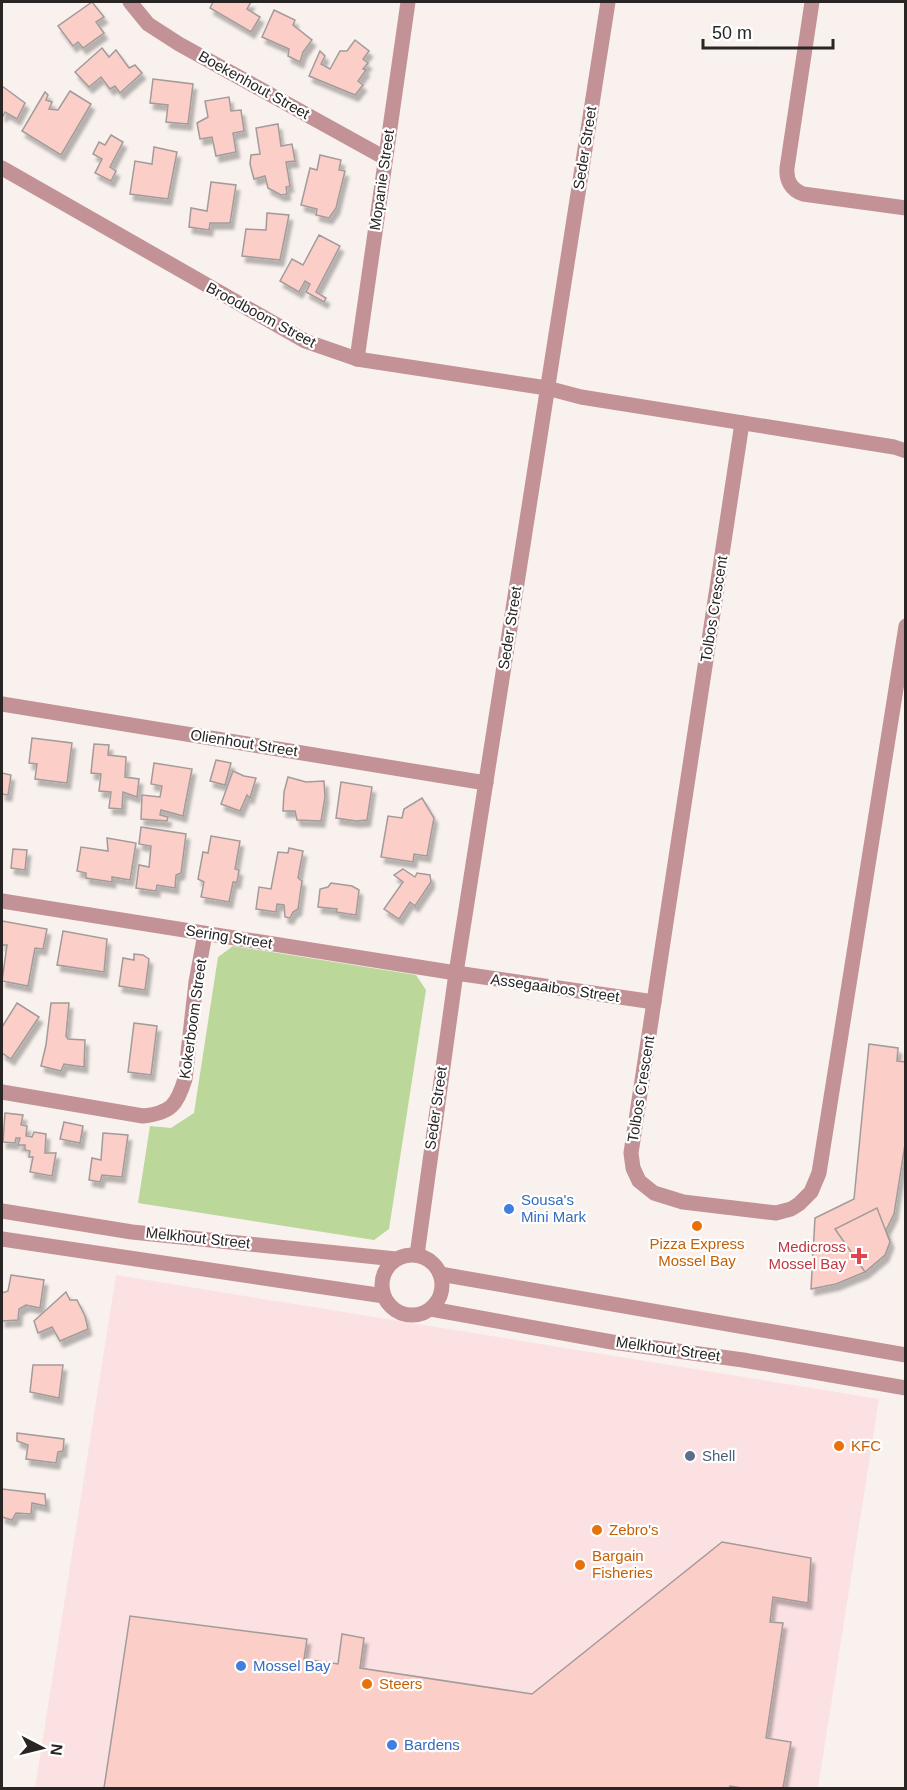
<svg xmlns="http://www.w3.org/2000/svg" width="907" height="1790" font-family="Helvetica,sans-serif">
<style>
.commercial{fill:#fce1e3}
.green{fill:#bcd79a}
.building{fill:#fbcec7;stroke:#a39b9a;stroke-width:1.5;filter:url(#shadow)}
.lines{fill:none;stroke-linecap:round;stroke-linejoin:round}
.minor{stroke:#c29296;stroke-width:15}
.shop-dot{fill:#3f7fe0;stroke:#fff;stroke-width:2}
.food-dot{fill:#e8710a;stroke:#fff;stroke-width:2}
.health-dot{fill:#e0444e;stroke:#fff;stroke-width:2}
.service-dot{fill:#5c6f8a;stroke:#fff;stroke-width:2}
.labels{text-anchor:middle;stroke-width:4.5;stroke-linejoin:round;paint-order:stroke}
.street-label{font-size:15px;fill:#282524;stroke:#fff}
.shop-label{font-size:15px;fill:#366cbe;stroke:#fff;text-anchor:start}
.food-label{font-size:15px;fill:#c56008;stroke:#fff;text-anchor:start}
.health-label{font-size:15px;fill:#be3a42;stroke:#fff;text-anchor:end}
.service-label{font-size:15px;fill:#4e5e75;stroke:#fff;text-anchor:start}
</style>
<defs>
<filter id="shadow"><feDropShadow dx="3.5" dy="6" stdDeviation="1.5" flood-color="#0004"/></filter>
</defs>
<rect width="100%" height="100%" fill="#f8f1ed"/>
<path class="commercial" d="M116,1275L879,1399L818,1788H35Z"/>
<path class="green" d="M233,946L416,975L426,990L389,1229L374,1240L138,1203L150,1126L171,1128L194,1113L218,957Z"/>
<g class="building">
<path d="M92,2L104,17L96,22L104,33L83,48L78,42L73,46L58,26Z"/>
<path d="M213,2H251L247,9L260,17L251,32L210,8Z"/>
<path d="M274,10L295,20L293,25L312,40L303,52L300,62L288,56L289,49L262,37Z"/>
<path d="M355,40L369,51L363,59L368,63L363,69L366,70L358,81L363,85L355,95L309,76L320,51L325,56L321,64L330,69L340,51H347Z"/>
<path d="M102,48L109,57L116,50L129,68L135,65L142,73L120,93L115,86L110,89L101,77L89,87L75,72Z"/>
<path d="M153,79L193,84L188,124L166,122L168,105L150,103Z"/>
<path d="M2,86L25,103L17,119L5,112L3,116L2,115Z"/>
<path d="M70,91L91,104L61,155L22,131L45,92L48,95L46,100L52,102L49,109L58,110Z"/>
<path d="M229,97L231,111L241,110L244,131L233,133L236,152L216,156L212,137L200,139L197,123L208,117L205,101Z"/>
<path d="M278,124L281,146L292,144L295,161L286,162L290,186L286,187L287,194L281,195L268,188L265,176L254,179L250,164L251,155L260,154L256,128Z"/>
<path d="M111,135L123,142L110,167L116,171L111,181L95,173L102,159L93,154L99,142L105,145Z"/>
<path d="M154,147L177,152L168,199L130,194L135,161L152,164Z"/>
<path d="M320,155L341,160L339,170L345,171L336,208L329,218L316,215L317,209L301,205L310,168L317,170Z"/>
<path d="M211,182L236,185L230,223H210L209,230L189,227L191,208L207,211Z"/>
<path d="M267,213L289,215L280,260L242,256L246,229L266,230Z"/>
<path d="M319,235L340,246L316,292L326,298L324,302L306,292L310,284L305,281L299,292L280,281L292,259L303,265Z"/>
<path d="M32,738L72,743L67,783L35,779L37,764L29,763Z"/>
<path d="M94,744L109,745L108,755L126,757L125,777L139,779L137,797L123,792L122,809L109,808L111,792L99,791L101,774L91,773Z"/>
<path d="M216,760L231,763L225,785L210,781Z"/>
<path d="M154,763L192,769L183,816L161,810L160,815L168,817L167,821L141,819L142,795L160,797L162,786L151,784Z"/>
<path d="M233,771L244,776L256,778L250,798L247,795L240,811L221,804Z"/>
<path d="M2,773L11,775L8,795L2,794Z"/>
<path d="M288,777L306,782L324,781L325,797L321,821L297,820L295,811H283L284,792Z"/>
<path d="M341,782L372,787L367,820L356,821L336,818Z"/>
<path d="M422,798L434,818L427,856L414,854L413,862L381,857L388,816L402,818L404,809Z"/>
<path d="M141,827L186,834L181,873L176,875L175,888L157,885L156,891L136,888L139,865L149,867L151,846L139,844Z"/>
<path d="M211,836L240,841L235,869L239,870L237,882H233L229,902L201,897L204,882L198,879L203,852L208,853Z"/>
<path d="M107,838L136,843L130,880L112,877V882L86,878V873L77,871L81,847L108,851Z"/>
<path d="M289,848L303,851L298,878L302,881L298,909L293,912L290,918L285,917L284,905L277,904L276,912L256,909L259,887L271,889L278,852L288,853Z"/>
<path d="M13,849L27,850L25,870L11,868Z"/>
<path d="M403,869L415,877L417,873L430,875L431,882L415,906L410,902L399,919L384,909L403,882L394,875Z"/>
<path d="M331,883L352,886L359,890L356,915L336,912L337,909L318,907L320,889L328,887Z"/>
<path d="M2,921L47,929L43,949L35,948L28,986L2,981L7,945H2Z"/>
<path d="M63,931L107,939L104,972L57,965Z"/>
<path d="M134,954L143,955L149,959L145,990L119,986L123,958L134,960Z"/>
<path d="M17,1003L39,1017L11,1059L2,1053V1027Z"/>
<path d="M51,1003H69L66,1036L68,1039L85,1040L84,1067L64,1064L61,1071L41,1066L46,1045Z"/>
<path d="M134,1023L157,1026L151,1075L128,1072Z"/>
<path d="M869,1044L898,1048L897,1061L906,1062V1138L894,1214L886,1230L890,1242L885,1255L865,1272L836,1284L811,1289L815,1218L854,1199Z"/>
<path d="M5,1113L23,1115L21,1125L27,1126L26,1136L32,1137L34,1132L46,1134L45,1153H56L52,1176L30,1172L33,1157H29L30,1151L25,1150V1145H18L20,1138H16L15,1143L3,1142Z"/>
<path d="M64,1122L83,1126L80,1143L60,1139Z"/>
<path d="M103,1133L128,1135L122,1177L102,1175L100,1182L89,1180L92,1158L101,1160Z"/>
<path d="M877,1208L890,1242L885,1255L865,1272L835,1229Z"/>
<path d="M11,1275L44,1280L40,1308L26,1305L19,1309L18,1320L2,1321V1293L8,1291Z"/>
<path d="M66,1292L70,1300H77L85,1316L88,1329L60,1341L52,1327L38,1333L34,1321Z"/>
<path d="M33,1365H63L59,1398L30,1392Z"/>
<path d="M17,1433L64,1439L63,1451L58,1452L56,1463L26,1459L28,1445L17,1441Z"/>
<path d="M2,1489L45,1494L46,1506L32,1503L31,1514L16,1513L12,1520L2,1517Z"/>
<path d="M722,1542L811,1558L808,1603L773,1597L770,1622L783,1623L766,1738L791,1742L783,1788H742L730,1786L729,1788H104L130,1616L307,1639L304,1659L338,1664L342,1634L364,1638L360,1668L532,1694Z"/>
</g>
<g class="lines">
<g class="minor">
<path d="M130,2L148,24L179,44L385,158"/>
<path d="M812,2L787,168C786,180 791,190 803,194L906,208"/>
<path d="M2,168L305,341L357,359L547,388L581,397L894,447L906,451"/>
<path d="M357,359L408,2"/>
<path d="M742,423L631,1153L633,1168L639,1181L654,1193L683,1202L776,1213L791,1209L799,1204L811,1192L819,1173L906,626"/>
<path d="M2,704L486,783"/>
<path d="M2,901L456,973L654,1002"/>
<path d="M2,1092L143,1116C171,1113 177,1105 185,1079L196,982L205,934"/>
<path d="M2,1211L132,1232L396,1259"/>
<path d="M2,1239L384,1296"/>
<path d="M417,1255L456,973L608,2"/>
<circle cx="412" cy="1285" r="30"/>
<path d="M440,1274L906,1355"/>
<path d="M431,1309L612,1342L743,1360L906,1388"/>
</g>
</g>
<g class="shop-dot">
<circle cx="509" cy="1209" r="6"/>
<circle cx="241" cy="1666" r="6"/>
<circle cx="392" cy="1745" r="6"/>
</g>
<g class="food-dot">
<circle cx="697" cy="1226" r="6"/>
<circle cx="839" cy="1446" r="6"/>
<circle cx="597" cy="1530" r="6"/>
<circle cx="580" cy="1565" r="6"/>
<circle cx="367" cy="1684" r="6"/>
</g>
<path class="health-dot" d="M856 1247h6v6h6v6h-6v6h-6v-6h-6v-6h6z"/>
<circle class="service-dot" cx="690" cy="1456" r="6"/>
<g class="labels">
<g class="street-label">
<text transform="translate(254 85) rotate(29)" y="5">Boekenhout Street</text>
<text transform="translate(585 148) rotate(-81)" y="5">Seder Street</text>
<text transform="translate(382 180) rotate(-82)" y="5">Mopanie Street</text>
<text transform="translate(261 315) rotate(28)" y="5">Broodboom Street</text>
<text transform="translate(714 609) rotate(-81)" y="5">Tolbos Crescent</text>
<text transform="translate(510 628) rotate(-81)" y="5">Seder Street</text>
<text transform="translate(244 743) rotate(9)" y="5">Olienhout Street</text>
<text transform="translate(229 937) rotate(9)" y="5">Sering Street</text>
<text transform="translate(555 988) rotate(8)" y="5">Assegaaibos Street</text>
<text transform="translate(193 1019) rotate(-82)" y="5">Kokerboom Street</text>
<text transform="translate(641 1089) rotate(-81)" y="5">Tolbos Crescent</text>
<text transform="translate(436 1108) rotate(-82)" y="5">Seder Street</text>
<text transform="translate(198 1238) rotate(6)" y="5">Melkhout Street</text>
<text transform="translate(668 1349) rotate(8)" y="5">Melkhout Street</text>
</g>
<g class="shop-label">
<text x="521" y="1205">Sousa's<tspan x="521" dy="17">Mini Mark</tspan></text>
<text x="253" y="1671">Mossel Bay</text>
<text x="404" y="1750">Bardens</text>
</g>
<g class="food-label">
<text x="697" y="1249" text-anchor="middle">Pizza Express<tspan x="697" dy="17">Mossel Bay</tspan></text>
<text x="851" y="1451">KFC</text>
<text x="609" y="1535">Zebro's</text>
<text x="592" y="1561">Bargain<tspan x="592" dy="17">Fisheries</tspan></text>
<text x="379" y="1689">Steers</text>
</g>
<g class="health-label">
<text x="846" y="1252">Medicross<tspan x="846" dy="17">Mossel Bay</tspan></text>
</g>
<g class="service-label">
<text x="702" y="1461">Shell</text>
</g>
</g>
<rect width="907" height="1790" fill="none" stroke="#282524" stroke-width="6"/>
<g transform="translate(42 1748) rotate(97)" stroke="#ffffff" stroke-width="4.5" paint-order="stroke">
<path d="M0-4.5L10 22L0 15L-10 22Z" fill="#282524"/>
<text y="-9" font-size="16" font-weight="bold" text-anchor="middle" fill="#282524">N</text>
</g>
<path d="M703 39v9h130v-9" fill="none" stroke="#282524" stroke-width="3"/>
<text x="712" y="39" font-size="18" fill="#282524" stroke="#ffffff" stroke-width="4.5" paint-order="stroke">50 m</text>
</svg>
